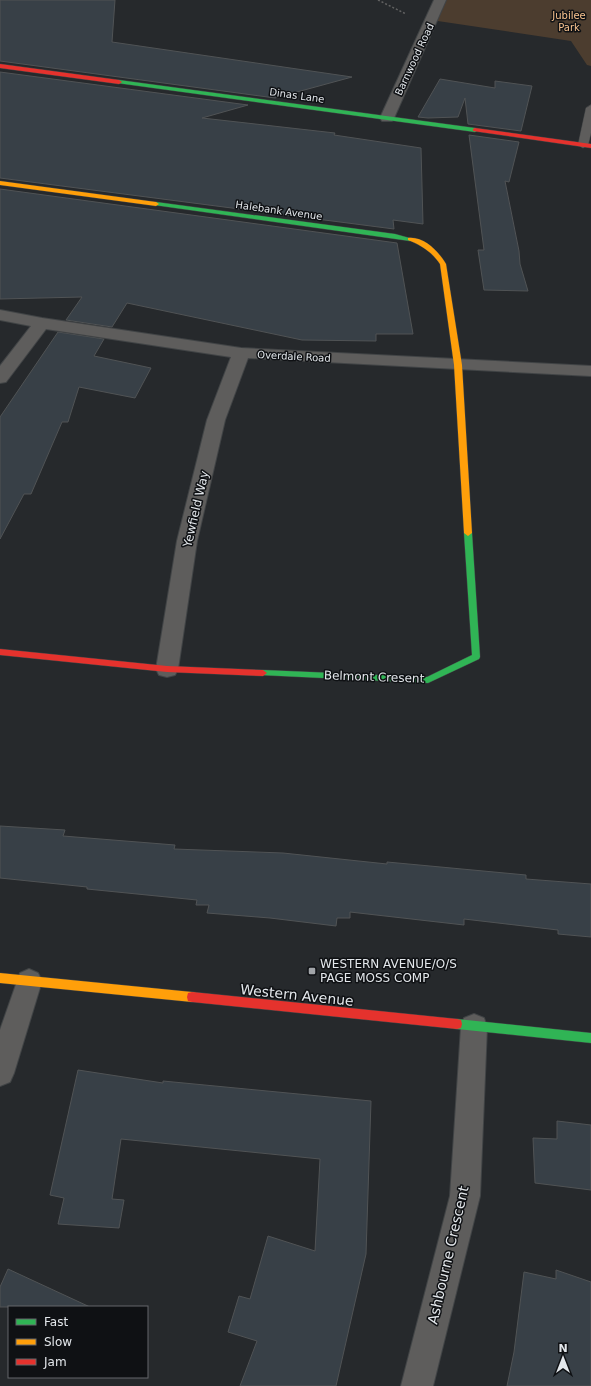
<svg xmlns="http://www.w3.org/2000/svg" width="591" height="1386" font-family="'DejaVu Sans',sans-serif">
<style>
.green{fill:#4c3d2f}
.building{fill:#384047;stroke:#505355}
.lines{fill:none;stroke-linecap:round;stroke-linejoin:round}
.lane-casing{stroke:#414446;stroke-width:1}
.street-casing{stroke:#414446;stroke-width:2}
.fast-casing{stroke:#414446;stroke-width:1}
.slow-casing{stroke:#414446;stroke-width:1}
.jam-casing{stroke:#414446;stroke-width:1}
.path{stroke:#626262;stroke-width:1.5;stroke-dasharray:2 2;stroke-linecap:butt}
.lane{fill:#5e5d5c;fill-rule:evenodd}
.street{fill:#5e5d5c;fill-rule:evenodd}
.fast{fill:#30b455;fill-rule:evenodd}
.slow{fill:#ff9f0a;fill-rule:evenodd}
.jam{fill:#e5322d;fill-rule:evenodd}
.poi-dot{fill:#a1a4a8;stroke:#0f1114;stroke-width:1.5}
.labels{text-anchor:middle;stroke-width:3;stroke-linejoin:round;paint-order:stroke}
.far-park-label{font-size:10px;fill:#f8c38f;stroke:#0f1114}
.far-street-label{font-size:10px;fill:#e3e7eb;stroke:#0f1114}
.street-label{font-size:12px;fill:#e3e7eb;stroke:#0f1114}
.poi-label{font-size:12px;fill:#e3e7eb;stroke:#0f1114;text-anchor:start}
.near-street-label{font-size:14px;fill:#e3e7eb;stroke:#0f1114}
</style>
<rect width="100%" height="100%" fill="#26292c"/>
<path class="green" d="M446,0H591V66L587,65L571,41L431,20Z"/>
<g class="building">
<path d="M0,0H115L112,42L352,77L275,98L0,61Z"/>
<path d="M0,72L248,105L202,118L335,133L334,135L421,148L423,224L393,220L394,229L0,178Z"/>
<path d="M440,79L495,88V81L532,86L521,131L468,124L465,98L458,117L428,118L418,117Z"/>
<path d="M469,135L519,142L509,182L505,181L519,251L520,264L528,291L484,290L478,250H484Z"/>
<path d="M0,189L397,243L413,334H376V341L302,340L127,303L112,327L66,320L82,297L0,299Z"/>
<path d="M58,332L104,339L94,356L151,368L135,398L79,387L68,422H62L31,494H24L0,539V417Z"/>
<path d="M0,826L65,830L63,836L175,845L174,849L283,853L387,864V862L526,875V879L591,884V937L558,934V930L464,919V925L350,912V918H337L336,926L270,918L207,913L209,905H196L197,900L87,889V887L0,878Z"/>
<path d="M78,1070L163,1083V1081L371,1101L366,1254L336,1386H240L257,1341L228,1332L239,1296L250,1299L268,1236L315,1251L320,1159L121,1139L112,1199L124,1200L119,1228L58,1224L64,1198L50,1195Z"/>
<path d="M557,1121L591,1125V1190L535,1183L533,1138L557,1139Z"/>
<path d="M8,1269L90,1307H0V1287Z"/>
<path d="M556,1270L591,1282V1386H507L514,1352L524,1272L556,1279Z"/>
</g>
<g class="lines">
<g class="lane-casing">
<path id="lane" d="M591,105V133L588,145L583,148L578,145L586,108Z"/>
</g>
<g class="street-casing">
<g id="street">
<path d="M434,0H446L394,118L392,121H382L380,118Z"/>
<path d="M0,310L42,318L241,348L591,366V376L248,358L225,420L197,541L178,669L175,675L167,677L159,675L156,669L177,541L207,420L231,357L46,329L6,382L0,383V366L31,326L0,320Z"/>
<path d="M29,969L38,973L42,981L14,1073L10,1082L0,1086V1030L20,973Z"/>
<path d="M474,1014L484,1018L487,1027L480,1196L433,1386H401L450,1196L461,1027L464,1018Z"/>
</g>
</g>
<g class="fast-casing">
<g id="fast">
<path d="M119,80L475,128L478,130L475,132L117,83V81Z"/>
<path d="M156,202L395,234L413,239L410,241L154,205L153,204Z"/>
<path d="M468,530L472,533L480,657L479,659L428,683L260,675L259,673L263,670L427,677L472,655L464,533Z"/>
<path d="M457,1019L591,1033V1043L457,1029L453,1028L452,1024L453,1020Z"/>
</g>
</g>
<g class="slow-casing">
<g id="slow">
<path d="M0,181L156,202L159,204L156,206L0,185Z"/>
<path d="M408,238C424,236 439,252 446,264L462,365L472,533L468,536L464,533L454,365L440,264C432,252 421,245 408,240Z"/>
<path d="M0,973L192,992L196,993L197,997L196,1001L192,1002L0,983Z"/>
</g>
</g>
<g class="jam-casing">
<g id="jam">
<path d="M0,64L119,80L122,82L119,84L0,68Z"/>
<path d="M475,128L591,144V148L473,131V129Z"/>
<path d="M0,649L167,666L263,670L267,673L263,676L167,672L0,655Z"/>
<path d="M192,992L457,1019L461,1020L462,1024L461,1028L457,1029L192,1002L188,1001L187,997L188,993Z"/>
</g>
</g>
<path class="path" d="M378,0L406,14"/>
<use href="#lane" class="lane"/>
<use href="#street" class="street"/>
<use href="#fast" class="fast"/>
<use href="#slow" class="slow"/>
<use href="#jam" class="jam"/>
</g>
<rect class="poi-dot" x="308" y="967" width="8" height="8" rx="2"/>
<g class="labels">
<g class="far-park-label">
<text x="569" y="19">Jubilee<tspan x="569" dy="12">Park</tspan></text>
</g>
<g class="far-street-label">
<text transform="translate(414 59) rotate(-65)" y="4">Barnwood Road</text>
<text transform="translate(297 95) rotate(8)" y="4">Dinas Lane</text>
<text transform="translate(279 210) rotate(8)" y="4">Halebank Avenue</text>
<text transform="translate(294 356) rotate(3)" y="4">Overdale Road</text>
</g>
<g class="street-label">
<text transform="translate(196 509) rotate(-77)" y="4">Yewfield Way</text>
<text transform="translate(374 677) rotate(2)" y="4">Belmont Cresent</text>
</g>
<g class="poi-label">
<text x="320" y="968">WESTERN AVENUE/O/S<tspan x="320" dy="14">PAGE MOSS COMP</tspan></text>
</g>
<g class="near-street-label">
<text transform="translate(297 995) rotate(6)" y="5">Western Avenue</text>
<text transform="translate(448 1255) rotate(-77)" y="5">Ashbourne Crescent</text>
</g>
</g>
<rect x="8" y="1306" width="140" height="72" fill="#0f1114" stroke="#64676a"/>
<rect x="16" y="1319" width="20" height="6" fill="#30b455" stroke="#64676a"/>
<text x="44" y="1326" font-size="12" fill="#e3e7eb">Fast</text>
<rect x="16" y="1339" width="20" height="6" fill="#ff9f0a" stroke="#64676a"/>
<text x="44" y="1346" font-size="12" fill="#e3e7eb">Slow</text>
<rect x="16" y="1359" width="20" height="6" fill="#e5322d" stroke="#64676a"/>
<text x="44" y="1366" font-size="12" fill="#e3e7eb">Jam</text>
<g transform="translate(563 1358)" stroke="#0f1114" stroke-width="3" paint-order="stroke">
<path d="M0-3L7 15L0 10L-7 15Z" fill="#e3e7eb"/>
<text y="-6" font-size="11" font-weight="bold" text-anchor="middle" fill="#e3e7eb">N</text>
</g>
</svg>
